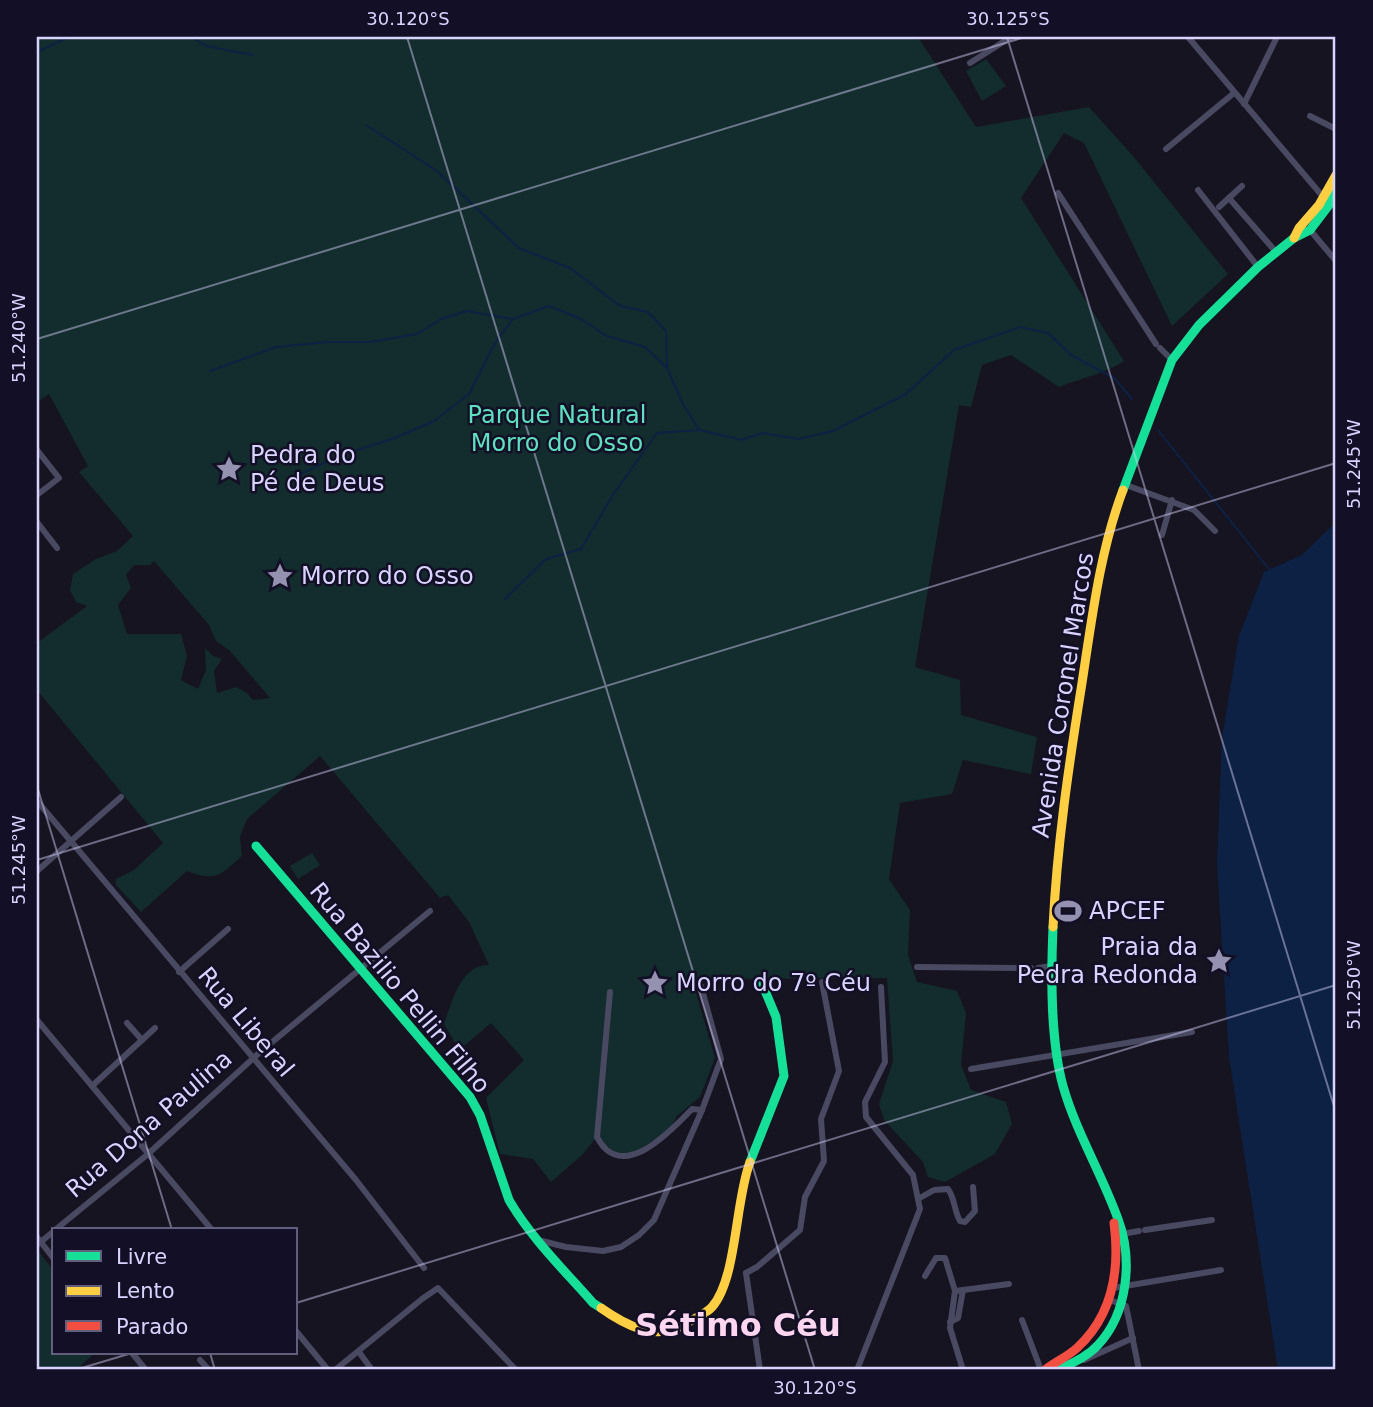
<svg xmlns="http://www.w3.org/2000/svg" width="1373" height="1407" font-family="'DejaVu Sans',sans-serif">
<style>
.green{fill:#132c2d;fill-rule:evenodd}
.water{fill:#0d2144}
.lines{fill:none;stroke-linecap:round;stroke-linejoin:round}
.stream{stroke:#0d2144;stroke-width:2}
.street{stroke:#4a4962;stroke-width:6}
.fast{stroke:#16e098;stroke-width:9}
.slow{stroke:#ffcf43;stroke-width:9}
.jam{stroke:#f24e42;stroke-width:9}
.ticks{fill:none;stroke:#d9d4ff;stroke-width:2;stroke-opacity:0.45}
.labels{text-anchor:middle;stroke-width:5;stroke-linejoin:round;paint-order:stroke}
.park-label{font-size:24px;fill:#5fe0c0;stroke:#130f26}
.poi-label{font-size:24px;fill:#d9d4ff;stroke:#130f26;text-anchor:start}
.street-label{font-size:24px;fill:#d9d4ff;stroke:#130f26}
.district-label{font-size:32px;font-weight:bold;fill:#ffd6f0;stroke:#130f26}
.neatline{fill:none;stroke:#d9d4ff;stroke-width:2.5}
.ticks-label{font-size:18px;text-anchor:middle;fill:#d9d4ff}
</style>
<rect width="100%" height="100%" fill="#161421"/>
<g class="green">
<path d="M37,37H918L976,127L1089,107L1133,156L1228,274L1172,326L1084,143L1064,133L1021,198L1124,361C1105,374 1081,378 1059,387L1011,355L982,365L971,407L959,405L915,667L960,680L961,715L1037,737L1031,774L963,760L952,794L900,803L889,879L910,910L908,955L917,982L957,991L966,1013L961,1065L971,1090L1006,1102L1012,1124L995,1154L945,1182L928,1177L923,1162L884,1120L879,1104L893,1061L887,978L692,979L715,1058L700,1097L677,1116L668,1132L631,1154H616L597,1137L582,1155L551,1182L533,1159L500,1154L486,1098L524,1060L491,1023L464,1046H457L444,1024C452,1002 461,964 489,965L469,922L448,895L440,898L320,756L247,819L240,837L242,856C219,876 217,882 187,871L141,912L116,885V879L134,870L163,843L37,690V643L87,606L76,602L70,590L73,574L96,559L117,551L133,536L79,472L88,466L49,394L37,402ZM154,561L209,625L216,641L229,650L270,698L253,700L246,692L236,687L217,693L214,671L222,659L213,656L205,648L206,670L198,689L181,680L187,656L181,634H127L118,605L131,588L126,575L134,565H150Z"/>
<path d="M986,59L1006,86L982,101L966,71Z"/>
<path d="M312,853L320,865L298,879L290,866Z"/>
<path d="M38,1251L54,1271V1353H95L81,1365L84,1370H37Z"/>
</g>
<path class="water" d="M1336,522V1370H1278L1229,1057L1217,865L1222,738L1239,636L1264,572L1302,555Z"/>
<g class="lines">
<g class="stream">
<path d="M192,37L206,46L253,55"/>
<path d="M37,52L69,37"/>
<path d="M366,125L437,171L519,248L570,268L620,306L648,312L666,331L667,366"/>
<path d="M210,371L276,347L327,342H371L417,334L441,319L467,311L513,319"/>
<path d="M1158,430L1269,569"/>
<path d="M292,478L339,456L395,438L434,421L469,394L495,343L513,319L549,306L581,319L607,336L645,347L667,368L682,402L699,430L742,440L762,433L799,439L833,431L906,394L954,350L1020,327L1048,333L1071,355L1114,378L1132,399"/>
<path d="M505,599L546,559L581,549L613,495L657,433L699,430"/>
</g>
<g class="street">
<path d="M1188,37L1324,198"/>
<path d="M970,63L1011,37"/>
<path d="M1244,104L1277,37"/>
<path d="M1310,116L1336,129"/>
<path d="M1166,149L1234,93"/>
<path d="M1198,190L1258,267"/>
<path d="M1058,193L1156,344"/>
<path d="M1229,198L1276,252"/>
<path d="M1219,207L1242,186"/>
<path d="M1310,230L1336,261"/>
<path d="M1160,348L1172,360"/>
<path d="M37,450L59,478L37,495"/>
<path d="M1126,485L1194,510L1215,531"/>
<path d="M37,522L57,548"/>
<path d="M1162,535L1172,500"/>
<path d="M37,801L356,1180L424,1268"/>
<path d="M37,871L121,797"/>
<path d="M917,967L1031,968"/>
<path d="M1038,968L1051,966"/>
<path d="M179,972L228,929"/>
<path d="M610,992L597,1137C621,1184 670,1132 692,1109L702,1110"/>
<path d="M37,1020L212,1230"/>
<path d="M127,1023L142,1040"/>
<path d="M971,1069L1192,1032"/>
<path d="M92,1086L155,1028"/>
<path d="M918,1199L934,1190L948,1189C955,1198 954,1211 960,1221L965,1222L975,1211L973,1187"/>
<path d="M55,1230L148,1154L259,1053L430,911"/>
<path d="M1145,1230L1212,1220"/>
<path d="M1122,1234L1139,1231"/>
<path d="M37,1237L54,1259"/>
<path d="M538,1240L566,1247L603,1251L621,1247L639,1235L654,1220L702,1110L721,1059L701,986"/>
<path d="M37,1245L54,1231"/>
<path d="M746,1273L757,1267L800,1230L805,1197L824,1161L821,1119L839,1071L822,982"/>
<path d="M746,1273L760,1370"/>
<path d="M925,1276L936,1258H945L955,1291L950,1328L963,1370"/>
<path d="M1113,1288L1221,1270"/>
<path d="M963,1290L1009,1284"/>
<path d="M1110,1300L1126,1306L1139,1370"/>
<path d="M1022,1320L1041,1370"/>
<path d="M950,1322L958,1318L963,1290L955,1291"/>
<path d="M296,1331L328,1370"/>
<path d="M359,1352L372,1370"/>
<path d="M132,1353L146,1370"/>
<path d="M200,1360L209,1370"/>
<path d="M1084,1360L1133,1338"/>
<path d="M335,1370L422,1299L438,1288L516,1370"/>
<path d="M857,1370L920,1209L913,1175L866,1117L865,1102L885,1062L881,987"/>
</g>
<g class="fast">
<path d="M1123,490L1172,360L1199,325L1258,267L1294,238L1310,230L1329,205L1336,191"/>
<path d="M256,846L470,1097L480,1115L509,1200C531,1238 564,1270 593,1303L601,1308"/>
<path d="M1053,927C1051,975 1050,1039 1063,1086C1076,1132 1102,1174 1118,1219C1133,1259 1128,1313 1098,1345C1087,1357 1072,1363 1058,1370"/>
<path d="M750,1162L784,1076L776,1017L761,981"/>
</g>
<g class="slow">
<path d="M1294,238L1299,228L1319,205L1336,175"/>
<path d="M1053,927C1057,845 1069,764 1082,683C1092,618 1100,551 1123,490"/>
<path d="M601,1308C625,1325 656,1342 685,1324C693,1319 706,1314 712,1307C737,1279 735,1201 750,1162"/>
</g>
<path class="jam" d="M1045,1370C1055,1362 1067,1357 1077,1348C1113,1315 1120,1269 1114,1223"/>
</g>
<path class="ticks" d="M407,37L815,1370M1007,37L1336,1113M37,339L1025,37M37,786L172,1230M37,860L1336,463M296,1303L1336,985M210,1353L215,1370M75,1370L132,1353"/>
<defs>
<g id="sight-bare" transform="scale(2.1)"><path d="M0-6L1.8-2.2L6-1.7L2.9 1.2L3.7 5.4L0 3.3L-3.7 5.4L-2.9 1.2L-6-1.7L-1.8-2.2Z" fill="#9591b1" stroke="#130f26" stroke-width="2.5" paint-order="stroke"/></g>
<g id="stadium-bare" transform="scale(2.1)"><path d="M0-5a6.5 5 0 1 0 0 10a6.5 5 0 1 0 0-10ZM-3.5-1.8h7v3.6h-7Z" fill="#9591b1" stroke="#130f26" stroke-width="2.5" paint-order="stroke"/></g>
</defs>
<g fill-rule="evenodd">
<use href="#sight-bare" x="229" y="469"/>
<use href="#sight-bare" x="280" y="576"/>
<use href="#stadium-bare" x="1068" y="911"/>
<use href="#sight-bare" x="1219" y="961"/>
<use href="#sight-bare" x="655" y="983"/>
</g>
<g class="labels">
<g class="park-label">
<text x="557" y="423">Parque Natural<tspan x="557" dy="28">Morro do Osso</tspan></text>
</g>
<g class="poi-label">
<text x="250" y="463">Pedra do<tspan x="250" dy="28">Pé de Deus</tspan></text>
<text x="301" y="584">Morro do Osso</text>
<text x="1089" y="919">APCEF</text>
<text x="1198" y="955" text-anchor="end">Praia da<tspan x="1198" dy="28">Pedra Redonda</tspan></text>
<text x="676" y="991">Morro do 7º Céu</text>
</g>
<g class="street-label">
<text transform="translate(1063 695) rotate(-81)" y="8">Avenida Coronel Marcos</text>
<text transform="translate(400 988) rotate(50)" y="8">Rua Bazilio Pellin Filho</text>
<text transform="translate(246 1022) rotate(50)" y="8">Rua Liberal</text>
<text transform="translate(149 1124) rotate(-41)" y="8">Rua Dona Paulina</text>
</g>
<g class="district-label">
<text x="738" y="1336">Sétimo Céu</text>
</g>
</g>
<rect width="1373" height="1407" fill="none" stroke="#130f26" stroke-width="77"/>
<rect x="52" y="1228" width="245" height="126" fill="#130f26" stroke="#625e7d" stroke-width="2"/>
<rect x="66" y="1251" width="35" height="10" fill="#16e098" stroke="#625e7d" stroke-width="2"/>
<text x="116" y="1264" font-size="21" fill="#d9d4ff">Livre</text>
<rect x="66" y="1286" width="35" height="10" fill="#ffcf43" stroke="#625e7d" stroke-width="2"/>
<text x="116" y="1298" font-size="21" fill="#d9d4ff">Lento</text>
<rect x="66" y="1321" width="35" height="10" fill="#f24e42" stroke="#625e7d" stroke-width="2"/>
<text x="116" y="1334" font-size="21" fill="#d9d4ff">Parado</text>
<rect x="38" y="38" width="1296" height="1330" class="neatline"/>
<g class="ticks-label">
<text x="408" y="25">30.120°S</text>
<text x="1008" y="25">30.125°S</text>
<text transform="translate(19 338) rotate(-90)" y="6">51.240°W</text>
<text transform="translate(1354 464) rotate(-90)" y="6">51.245°W</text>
<text transform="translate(19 860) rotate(-90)" y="6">51.245°W</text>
<text transform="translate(1354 985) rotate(-90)" y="6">51.250°W</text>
<text x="815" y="1394">30.120°S</text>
</g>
</svg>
